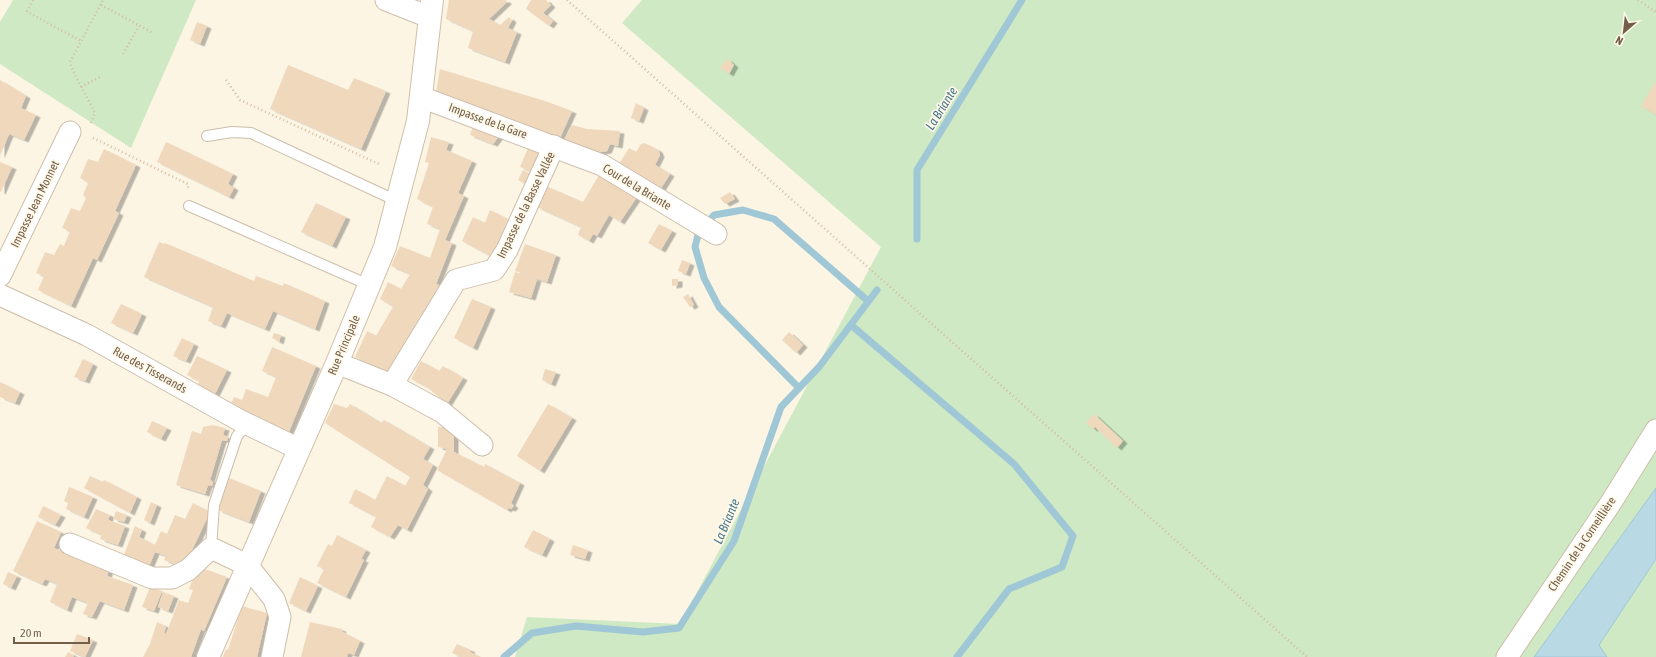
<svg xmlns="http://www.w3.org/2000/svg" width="1656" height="657" font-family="'Asap Condensed',sans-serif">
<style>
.green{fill:#cee9c3}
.water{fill:#b9d9e5;stroke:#a0c7d6}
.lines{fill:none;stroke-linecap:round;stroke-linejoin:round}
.stream{stroke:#a0c7d6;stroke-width:7}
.building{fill:#f0d8bd;filter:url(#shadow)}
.lane-casing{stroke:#cdbeab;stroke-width:12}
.street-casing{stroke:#cdbeab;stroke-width:23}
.secondary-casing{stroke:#d0bfa8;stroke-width:24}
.path{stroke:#d5bba0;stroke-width:2.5;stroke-dasharray:1 3;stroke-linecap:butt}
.lane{stroke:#fff;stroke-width:10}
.street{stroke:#fff;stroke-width:21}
.secondary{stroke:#fff;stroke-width:22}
.labels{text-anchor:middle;stroke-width:3.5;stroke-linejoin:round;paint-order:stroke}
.street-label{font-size:12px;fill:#735e4a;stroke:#fff9ea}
.water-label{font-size:13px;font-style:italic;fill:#48788d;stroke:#fff9ea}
</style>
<defs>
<filter id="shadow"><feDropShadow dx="4.5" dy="2.5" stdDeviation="0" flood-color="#0004"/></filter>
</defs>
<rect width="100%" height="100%" fill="#fcf5e4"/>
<g class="green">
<path d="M13,0H196L131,148L0,64V22Z"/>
<path d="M642,0H1656V657H515L527,617L680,624L881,247L622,23Z"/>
</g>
<path class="water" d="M1656,488V559L1599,645L1607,657H1534Z"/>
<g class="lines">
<g class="stream">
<path d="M917,239V170L1022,0"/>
<path d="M851,325L1014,464L1073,536L1062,567L1009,589L957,657"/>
<path d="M799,388L719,307L704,278L695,247L698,235L714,215L743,210L774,219L868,301"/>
<path d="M504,657L532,633L576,626L643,632L679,628L734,541L781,407L819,367L877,290"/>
</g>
</g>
<g class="building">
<path d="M449,0H506L507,2L489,19L500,25L509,17L512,20L508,28L517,32L505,62L468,48L473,31L446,19Z"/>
<path d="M531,0H546L551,5L543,13L553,21L549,26L526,9Z"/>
<path d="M197,22L207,26L200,44L190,40Z"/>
<path d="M727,59L734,65L729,74L720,68Z"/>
<path d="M288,65L348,90L354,78L386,91L361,149L270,109Z"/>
<path d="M440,69L548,102L572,111L560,138L436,92Z"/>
<path d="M0,80L26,96L21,108L36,115L24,140L9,134L0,156Z"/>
<path d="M1656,81V115L1641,106Z"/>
<path d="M636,103L644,108L639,121L631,118Z"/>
<path d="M572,125L587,129L620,131L618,146L610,144L607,151L587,154L564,140Z"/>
<path d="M473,126L500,135L493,144L470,135Z"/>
<path d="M431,137L449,142L446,150L472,161L458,193L464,196L445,240L452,243L436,284L443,287L413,334L411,333L387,372L355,357L367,331L376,336L393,307L380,299L388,282L401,289L410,274L391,266L400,246L430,258L440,229L427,224L433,207L417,199L429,163L425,162Z"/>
<path d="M166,142L233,174L228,184L234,188L229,197L157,162Z"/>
<path d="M645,143L658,150L660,155L655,165L670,174L658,193L617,167L629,148L636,152L641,144Z"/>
<path d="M529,146L546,153L537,174L520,167Z"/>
<path d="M104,149L136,165L115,211L119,213L97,260L93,258L71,306L38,290L44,276L36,273L45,252L54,255L60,244L64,246L70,231L62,228L71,208L80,211L86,198L83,195L88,183L80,178L88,159L98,162Z"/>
<path d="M0,162L12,167L1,192L0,191Z"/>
<path d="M523,170L532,175L527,185L518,180Z"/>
<path d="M602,170L639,194L620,222L609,215L597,236L593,234L589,241L578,235L581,227L537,207L546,186L583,202Z"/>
<path d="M730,192L735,199L725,204L720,198Z"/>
<path d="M316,203L346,217L332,246L301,232Z"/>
<path d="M490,210L514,222L494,258L462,241L473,217L485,223Z"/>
<path d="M659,224L672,231L661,250L648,243Z"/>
<path d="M159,242L164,244L165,243L254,281L256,276L283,286L284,283L325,301L315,329L273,311L265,329L227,313L221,326L208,321L213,307L144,277Z"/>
<path d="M525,244L556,255L547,282L515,271Z"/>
<path d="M682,260L690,263L686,274L678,271Z"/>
<path d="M515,272L537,279L531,298L509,292Z"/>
<path d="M672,279H678V285L672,286Z"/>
<path d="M688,294L694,305L690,307L683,297Z"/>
<path d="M472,299L491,307L473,348L454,338Z"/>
<path d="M121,304L142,314L133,333L111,323Z"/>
<path d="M789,332L803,345L796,353L782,340Z"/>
<path d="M274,333L281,335L279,342L272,338Z"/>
<path d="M182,338L194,344L186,361L173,356Z"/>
<path d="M272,347L316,366L288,434L230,406L234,397L242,400L246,389L268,397L276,377L262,371Z"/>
<path d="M197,356L227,370L215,394L197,386L199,381L187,375Z"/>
<path d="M83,359L93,364L85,381L74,377Z"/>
<path d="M421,361L439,371L443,366L463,378L447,404L427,387L411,379Z"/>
<path d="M545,369L556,372L551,384L542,380Z"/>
<path d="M0,382L20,392L15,403L0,397Z"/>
<path d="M334,404L347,408L350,404L381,423L384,420L430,447L423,459L433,465L423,485L428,489L407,530L398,525L390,537L371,527L376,517L349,503L355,489L375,500L387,476L405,486L410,477L325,423Z"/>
<path d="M548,404L572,418L540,471L517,456Z"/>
<path d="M1094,414L1123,441L1117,448L1095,427L1093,429L1086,423Z"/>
<path d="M152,421L167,428L161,439L147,432Z"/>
<path d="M213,425L225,428L223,435L228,437L227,441L222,440L210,480L213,482L212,486L208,485L205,494L176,485L192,431L201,434L203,427Z"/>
<path d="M438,427H454V452L484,467L485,464L520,483L511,503L514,506L511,509L508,508L507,510L437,470L447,449L438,447Z"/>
<path d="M90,476L103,482L104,480L137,497L130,513L84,488Z"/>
<path d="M229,478L261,491L249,522L218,510Z"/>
<path d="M69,487L93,497L84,517L66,509L68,503L64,501Z"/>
<path d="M151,502L157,505L150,523L144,520Z"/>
<path d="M193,503L210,512L186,563L180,566L164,560L166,556L155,552L147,571L122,560L135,526L142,530L139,537L155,545L161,531L167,534L175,515L185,519Z"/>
<path d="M43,506L61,515L55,525L38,517Z"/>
<path d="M96,509L110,515L108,520L125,526L118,545L100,539L102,535L86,528Z"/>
<path d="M116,511L127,515L124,522L113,519Z"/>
<path d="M37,521L61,532L54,548L109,570L107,576L133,585L124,610L100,601L92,617L83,614L88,603L72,597L67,610L50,602L57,584L45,579L42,584L13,571Z"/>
<path d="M533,530L550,539L542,555L524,547Z"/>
<path d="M337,535L366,550L361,559L364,560L346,597L317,583L324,569L317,566L328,544L332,546Z"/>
<path d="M573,545L588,550L585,559L570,555Z"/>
<path d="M202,568L227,577L204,631L201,629L191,657H143L150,644L157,622L166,626L164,633L166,634L179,600L188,603L193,590L189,589L195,573L199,574Z"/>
<path d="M8,572L17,576L11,588L3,584Z"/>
<path d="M300,577L318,586L306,611L289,603Z"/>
<path d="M150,587L162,591L154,611L142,607Z"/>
<path d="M163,592L174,596L168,611L158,607Z"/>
<path d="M242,606L267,613L257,657H223L226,649L228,650Z"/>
<path d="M310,622L342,629L341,631L360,641L354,655L348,653L347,657H301Z"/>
<path d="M77,634L93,640L85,657L70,651Z"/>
<path d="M457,644L471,650L470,652L481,657H461L452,653Z"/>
<path d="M68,652L74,655L73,657H65Z"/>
</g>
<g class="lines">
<g class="lane-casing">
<g id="lane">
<path d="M207,136L232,132L251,133L397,201"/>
<path d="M189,206L369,285"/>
<path d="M211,548L214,505L237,436L248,423"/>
</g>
</g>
<g class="street-casing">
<g id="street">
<path d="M386,0L429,17"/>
<path d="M421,97L602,165L716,234"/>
<path d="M0,276L70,132"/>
<path d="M0,295L87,335L239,420L299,449"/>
<path d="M337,363L392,385L456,280L494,270L507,250L554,146"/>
<path d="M392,385L442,412L482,445"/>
<path d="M70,544L152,578H172L188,570L211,548L247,565L274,599L280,617L272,657"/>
<path d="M1507,657L1612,501L1656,430"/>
</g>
</g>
<g class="secondary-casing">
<path id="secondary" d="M208,657L337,363L385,247L418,121L432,0"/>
</g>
<g class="path">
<path d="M33,0L27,11L33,15L81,41"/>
<path d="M567,0L1307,657"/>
<path d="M1638,0L1656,12"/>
<path d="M101,5L153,33"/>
<path d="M123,54L139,26"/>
<path d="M226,80L240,100L381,165"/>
<path d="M81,87L102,76"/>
<path d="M91,123L95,113L71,67L70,62L103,0"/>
<path d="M93,138L188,184V189"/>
</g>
<use href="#lane" class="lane"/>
<use href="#street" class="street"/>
<use href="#secondary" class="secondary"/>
</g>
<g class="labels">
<g class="street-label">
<text transform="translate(488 121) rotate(20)" y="4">Impasse de la Gare</text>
<text transform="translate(637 187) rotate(31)" y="4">Cour de la Briante</text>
<text transform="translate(35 204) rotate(-64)" y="4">Impasse Jean Monnet</text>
<text transform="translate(526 205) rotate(-64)" y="4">Impasse de la Basse Vallée</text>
<text transform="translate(344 345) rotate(-67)" y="4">Rue Principale</text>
<text transform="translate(150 370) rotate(29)" y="4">Rue des Tisserands</text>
<text transform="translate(1582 544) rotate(-56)" y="4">Chemin de la Corneillière</text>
</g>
<g class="water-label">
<text transform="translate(941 108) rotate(-58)" y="5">La Briante</text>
<text transform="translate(726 521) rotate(-67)" y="5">La Briante</text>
</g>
</g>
<g transform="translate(1624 32) rotate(208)" stroke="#fff9ea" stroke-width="3" paint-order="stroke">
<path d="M0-3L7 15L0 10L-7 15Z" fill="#735e4a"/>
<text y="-6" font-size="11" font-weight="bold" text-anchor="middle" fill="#735e4a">N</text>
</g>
<path d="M14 637v6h75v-6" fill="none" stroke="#735e4a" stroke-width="2"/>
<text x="20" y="637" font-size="12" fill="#735e4a" stroke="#fff9ea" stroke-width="3" paint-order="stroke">20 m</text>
</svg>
